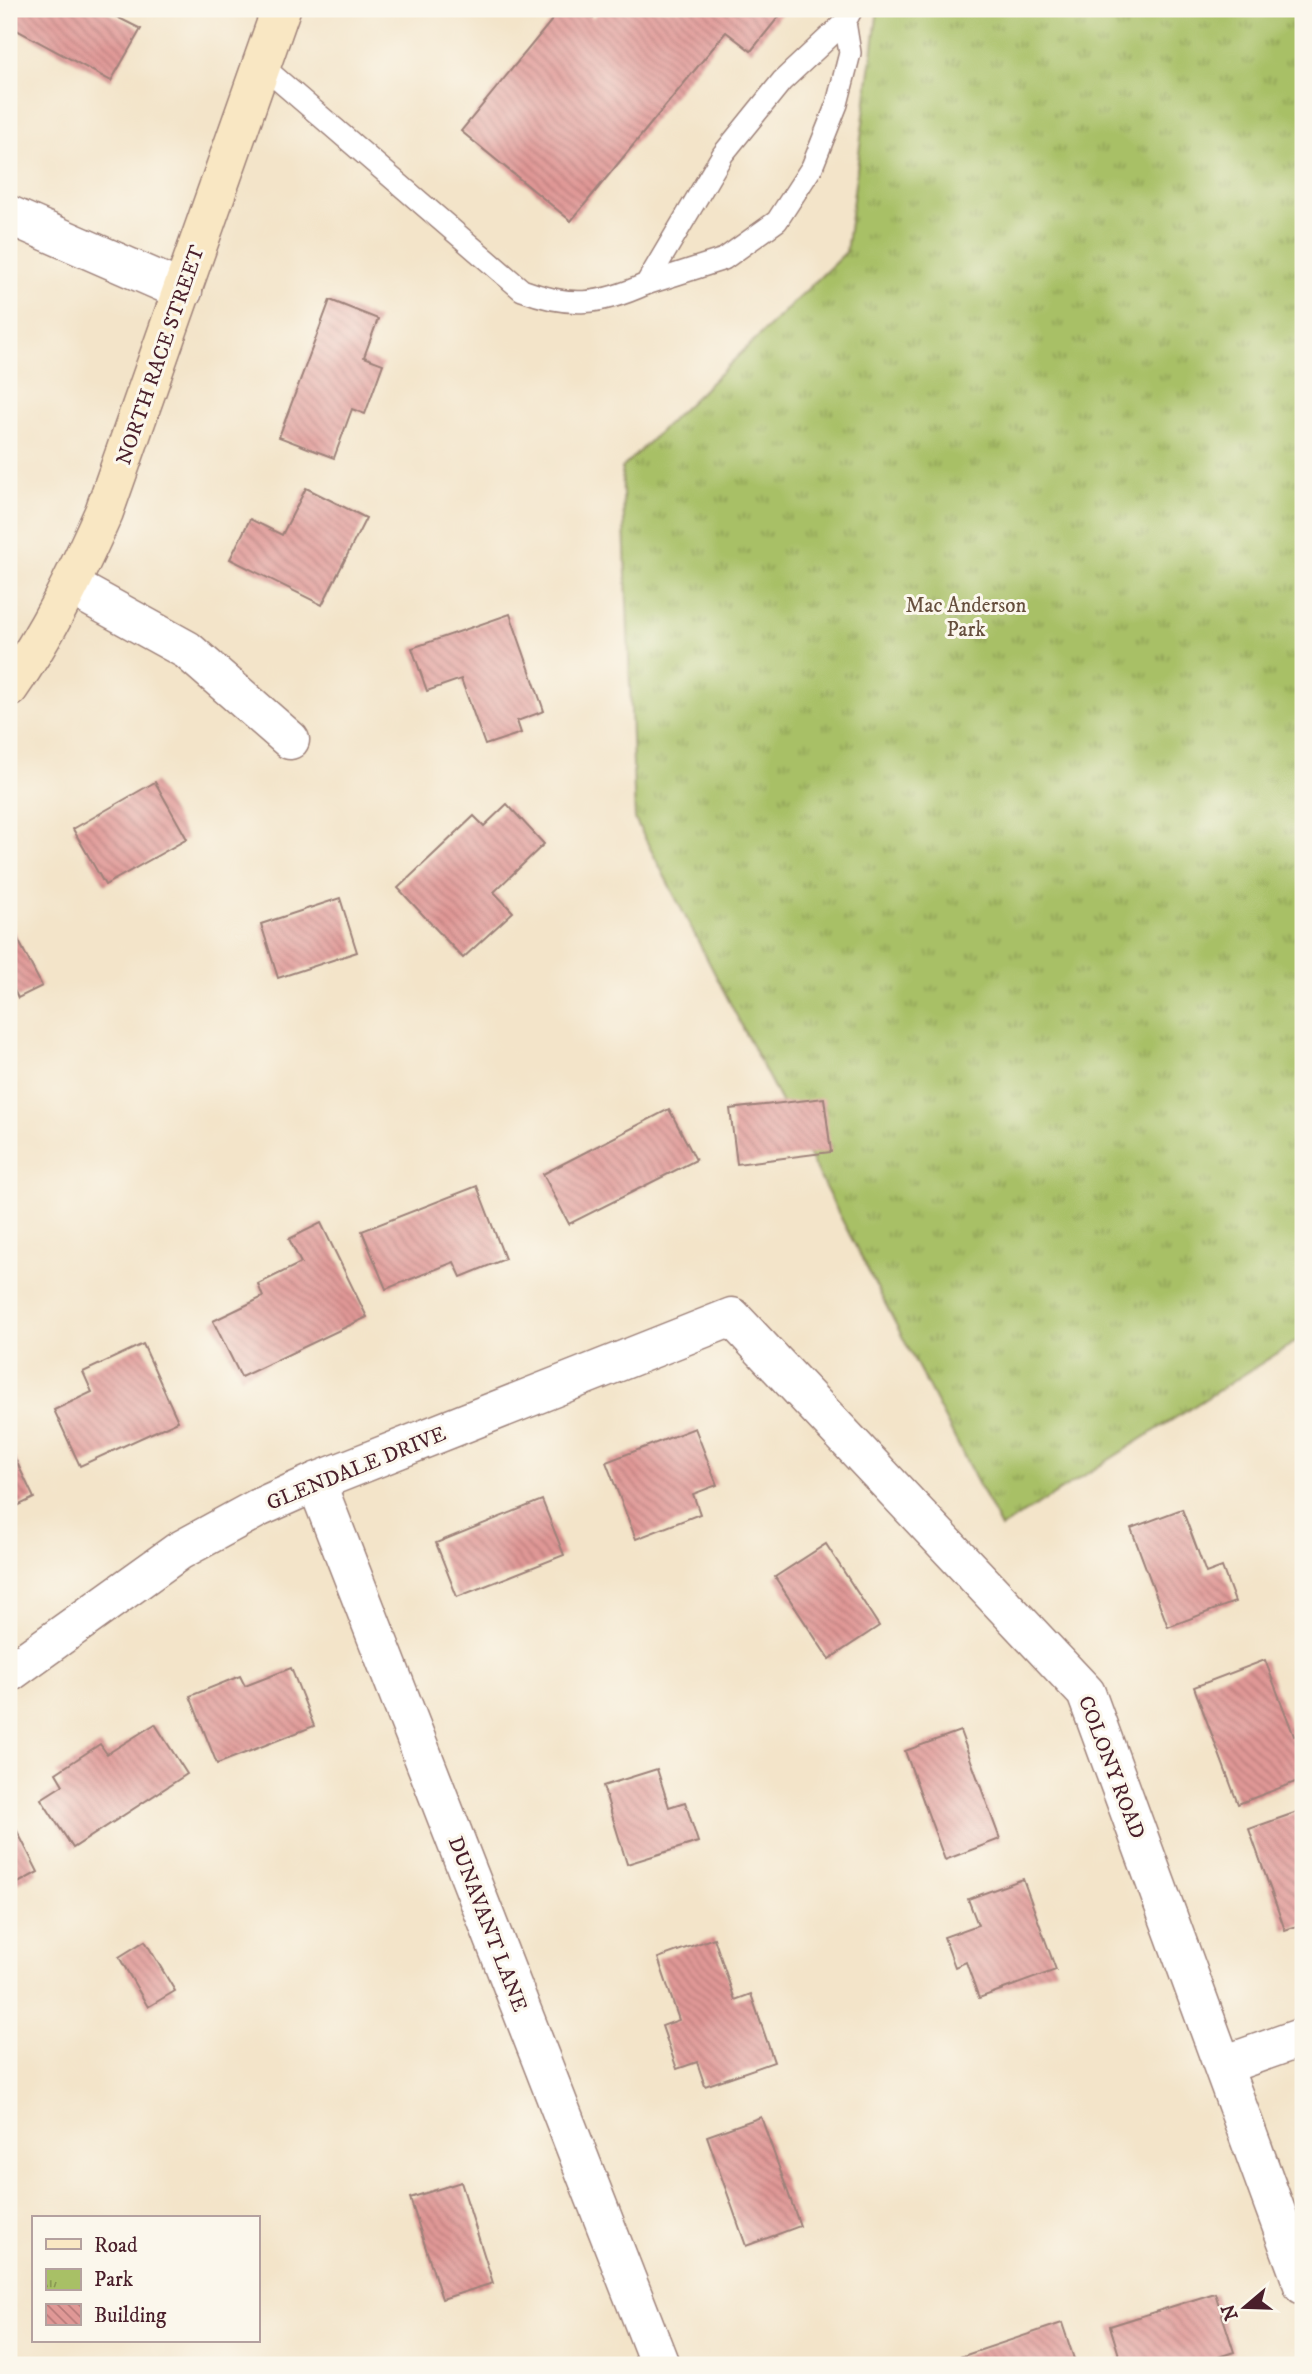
<svg xmlns="http://www.w3.org/2000/svg" width="1312" height="2374" font-family="'IM FELL DW Pica',serif">
<style>
.park{fill:url(#park-tufts);stroke:#797048;stroke-width:2}
.building{fill:url(#building-back-hatch)}
.lines{fill:none;stroke-linecap:round;stroke-linejoin:round}
.lane-casing{stroke:#9e827a;stroke-width:24}
.street-casing{stroke:#9e827a;stroke-width:41}
.secondary-casing{stroke:#9e827a;stroke-width:41}
.lane{stroke:#fff;stroke-width:21}
.street{stroke:#fff;stroke-width:38}
.secondary{stroke:#f9e7c3;stroke-width:38}
.labels{text-anchor:middle;stroke-width:6;stroke-linejoin:round;paint-order:stroke}
.street-label{font-size:21px;fill:#4a1f2b;stroke:#fbf7ec}
.park-label{font-size:21px;fill:#664f3d;stroke:#fbf7ec}
</style>
<defs>
<pattern id="park-tufts" width="24" height="20" patternUnits="userSpaceOnUse" patternTransform="scale(1.75)"><rect width="24" height="20" fill="#a8c066"/><path d="M3 7l-1-3M5 7V3M7 7l1-3M15 17l-1-3M17 17v-4M19 17l1-3" fill="none" stroke="#8b9b54"/></pattern>
<pattern id="building-back-hatch" width="6" height="6" patternUnits="userSpaceOnUse" patternTransform="scale(1.75)"><rect width="6" height="6" fill="#e09896"/><path d="M-1 5l2 2M0 0l6 6M5-1l2 2" fill="none" stroke="#b87b7b"/></pattern>
</defs>
<rect width="100%" height="100%" fill="#fbf7ec"/>
<filter id="ink" filterUnits="userSpaceOnUse"><feTurbulence type="fractalNoise" baseFrequency=".0143" numOctaves="2"/><feDisplacementMap in="SourceGraphic" scale="14" xChannelSelector="R" yChannelSelector="G"/><feConvolveMatrix kernelMatrix="1 2 1 2 8 2 1 2 1" color-interpolation-filters="sRGB"/></filter>
<filter id="wash" filterUnits="userSpaceOnUse"><feTurbulence type="fractalNoise" baseFrequency=".00686" numOctaves="4" result="noise"/><feDisplacementMap in="SourceGraphic" scale="28" xChannelSelector="R" yChannelSelector="G"/><feGaussianBlur stdDeviation="1.57" result="paint"/><feColorMatrix in="noise" values="0 0 0 0 0 0 0 0 0 0 0 0 0 0 0 0 0 1.4 0 .05"/><feComposite in="paint" operator="in"/></filter>
<g filter="url(#wash)">
<rect width="100%" height="100%" fill="#f3e4c9"/>
<path class="park" d="M878,9H1303V1337L1001,1528L635,819L622,468L846,252Z"/>
<g id="blocks">
<g class="building">
<path d="M9,9H101L141,29L111,81L9,26Z"/>
<path d="M561,9H582L593,18L601,9H785L751,51L726,32L571,221L461,131Z"/>
<path d="M330,300L378,319L364,357L383,364L365,414L352,409L334,458L279,437Z"/>
<path d="M306,488L366,518L322,605L230,559L250,519L282,535Z"/>
<path d="M510,614L544,711L517,721L521,733L485,745L461,679L427,691L412,648Z"/>
<path d="M155,782L187,839L105,885L73,829Z"/>
<path d="M507,804L544,844L494,892L513,912L463,958L398,888L474,816L484,826Z"/>
<path d="M340,898L357,952L278,978L261,924Z"/>
<path d="M9,922L42,986L18,998L11,984L9,986Z"/>
<path d="M824,1098L831,1152L737,1164L730,1109Z"/>
<path d="M669,1109L696,1160L569,1224L543,1174Z"/>
<path d="M477,1186L505,1259L461,1277L454,1262L386,1289L362,1231Z"/>
<path d="M321,1223L367,1317L241,1377L213,1321L263,1297L258,1284L301,1263L289,1239Z"/>
<path d="M143,1344L178,1421L80,1466L54,1410L92,1392L83,1372Z"/>
<path d="M695,1428L717,1485L693,1494L700,1514L636,1539L606,1462Z"/>
<path d="M9,1446L34,1498L9,1510Z"/>
<path d="M542,1500L564,1555L457,1597L436,1543Z"/>
<path d="M1182,1509L1206,1573L1222,1567L1235,1602L1168,1627L1131,1528Z"/>
<path d="M826,1544L879,1626L829,1659L775,1577Z"/>
<path d="M1265,1660L1294,1736L1303,1733V1779L1238,1804L1194,1687Z"/>
<path d="M291,1668L314,1726L217,1764L190,1696L240,1676L245,1686Z"/>
<path d="M155,1724L187,1774L73,1848L41,1799L63,1785L56,1773L100,1744L107,1754Z"/>
<path d="M960,1731L1000,1839L945,1860L905,1751Z"/>
<path d="M657,1769L669,1807L685,1802L698,1842L627,1864L603,1786Z"/>
<path d="M1303,1810V1924L1285,1930L1249,1829Z"/>
<path d="M11,1819L38,1872L9,1888V1820Z"/>
<path d="M1023,1879L1056,1970L979,1998L966,1962L955,1967L944,1937L978,1925L968,1899Z"/>
<path d="M714,1938L735,2000L751,1994L774,2062L705,2086L697,2062L677,2069L662,2026L679,2020L658,1958Z"/>
<path d="M145,1941L175,1991L148,2007L119,1957Z"/>
<path d="M761,2117L800,2226L746,2246L707,2136Z"/>
<path d="M461,2182L493,2283L442,2299L410,2198Z"/>
<path d="M1215,2293L1234,2352L1193,2365H1122L1110,2326Z"/>
<path d="M1062,2323L1076,2365H952L951,2360Z"/>
</g>
</g>
</g>
<g filter="url(#ink)">
<use href="#blocks" fill-opacity="0" stroke="#9e827a" stroke-width="2"/>
<g class="lines">
<g class="lane-casing">
<g id="lane">
<path d="M260,64L522,290C570,308 600,305 646,284L723,154L782,81L845,22L852,9"/>
<path d="M646,284L724,259L777,221L812,167L837,104L850,53L845,22"/>
</g>
</g>
<g class="street-casing">
<g id="street">
<path d="M9,215L183,291"/>
<path d="M71,586L187,650L290,740"/>
<path d="M316,1482L660,2365"/>
<path d="M9,1673L179,1551L258,1508L316,1482L732,1317L1086,1693L1303,2285"/>
<path d="M1224,2065L1303,2037"/>
</g>
</g>
<g class="secondary-casing">
<path id="secondary" d="M9,688C48,633 77,573 104,512L281,9"/>
</g>
<use href="#lane" class="lane"/>
<use href="#street" class="street"/>
<use href="#secondary" class="secondary"/>
</g>
</g>
<g class="labels">
<g class="street-label">
<text transform="translate(160 355) rotate(-71)" y="7">NORTH RACE STREET</text>
<text transform="translate(356 1468) rotate(-22)" y="7">GLENDALE DRIVE</text>
<text transform="translate(1112 1767) rotate(69)" y="7">COLONY ROAD</text>
<text transform="translate(488 1924) rotate(69)" y="7">DUNAVANT LANE</text>
</g>
<g class="park-label">
<text x="966" y="612">Mac Anderson<tspan x="966" dy="24">Park</tspan></text>
</g>
</g>
<rect width="1312" height="2374" fill="none" stroke="#fbf7ec" stroke-width="35"/>
<rect x="32" y="2216" width="228" height="126" fill="#fbf7ec" stroke="#b4a19f" stroke-width="2"/>
<rect x="46" y="2239" width="35" height="10" fill="#f9e7c3" stroke="#b4a19f" stroke-width="2"/>
<text x="94" y="2252" font-size="21" fill="#4a1f2b">Road</text>
<rect x="46" y="2269" width="35" height="21" fill="url(#park-tufts)" stroke="#b4a19f" stroke-width="2"/>
<text x="94" y="2286" font-size="21" fill="#4a1f2b">Park</text>
<rect x="46" y="2304" width="35" height="21" fill="url(#building-back-hatch)" stroke="#b4a19f" stroke-width="2"/>
<text x="94" y="2322" font-size="21" fill="#4a1f2b">Building</text>
<g transform="translate(1245 2307) rotate(251)" stroke="#fbf7ec" stroke-width="5" paint-order="stroke">
<path d="M0-5L12 26L0 18L-12 26Z" fill="#4a1f2b"/>
<text y="-10" font-size="19" font-weight="bold" text-anchor="middle" fill="#4a1f2b">N</text>
</g>
</svg>
